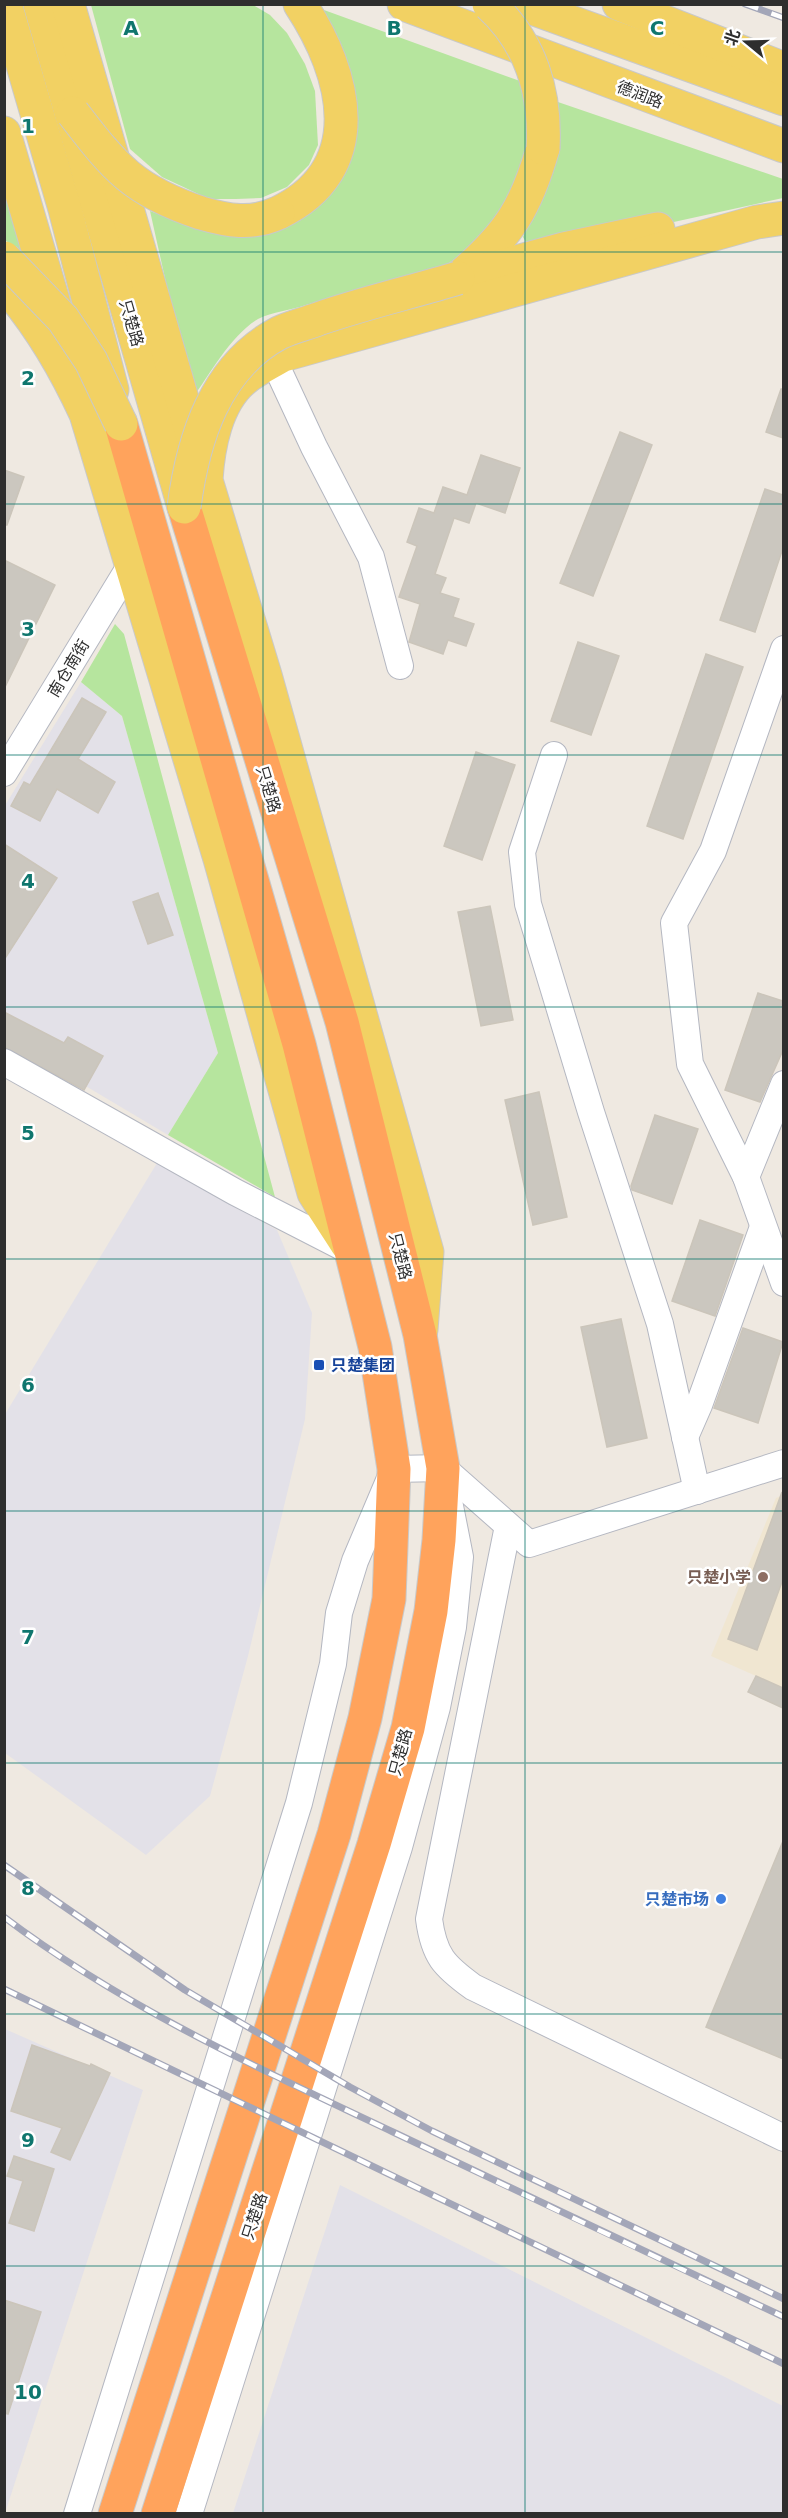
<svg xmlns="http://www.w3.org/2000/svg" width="788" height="2518" font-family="'DejaVu Sans','Noto Sans SC',sans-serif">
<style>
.industrial{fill:#e3e1e8}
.education{fill:#f0e6d1}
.green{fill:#b6e59e}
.building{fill:#cbc7bf;stroke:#cbc5ba;stroke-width:1.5}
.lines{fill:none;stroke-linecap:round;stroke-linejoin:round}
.minor-casing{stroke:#b4b7c1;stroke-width:28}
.major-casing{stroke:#c9c9c9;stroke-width:35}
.highway-casing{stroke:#c9c9c9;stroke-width:35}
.minor{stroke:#fff;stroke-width:26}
.major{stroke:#f2d163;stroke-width:33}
.highway{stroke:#ffa35c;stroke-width:33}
.rail-casing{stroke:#a3a6b8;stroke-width:7}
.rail{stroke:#fff;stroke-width:4.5;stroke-dasharray:14;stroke-linecap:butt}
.major-bridge-casing{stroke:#c9c9c9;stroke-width:35;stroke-linecap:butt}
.major-bridge{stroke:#f2d163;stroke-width:33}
.grid{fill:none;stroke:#0f766e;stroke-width:1.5;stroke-opacity:0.55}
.transit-dot{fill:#1a4fb4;stroke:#fff;stroke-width:2}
.education-dot{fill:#8d6e63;stroke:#fff;stroke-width:2}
.shop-dot{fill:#3f7fe0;stroke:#fff;stroke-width:2}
.labels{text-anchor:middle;stroke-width:5;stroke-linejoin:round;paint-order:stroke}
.street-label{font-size:16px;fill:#2e2e2e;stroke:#fff}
.transit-label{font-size:16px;font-weight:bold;fill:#164399;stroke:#fff;text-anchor:start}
.education-label{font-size:16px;font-weight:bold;fill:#785e54;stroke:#fff;text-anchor:end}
.shop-label{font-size:16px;font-weight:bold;fill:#366cbe;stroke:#fff;text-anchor:end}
.grid-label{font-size:20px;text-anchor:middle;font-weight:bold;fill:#0f766e;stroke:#fff;stroke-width:5;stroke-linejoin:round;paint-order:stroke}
</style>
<rect width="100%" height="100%" fill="#efe9e1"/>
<g class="industrial">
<path d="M81,682L122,716L218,1053L168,1135L5,1038L4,807Z"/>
<path d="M157,1163L277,1230L312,1313L305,1419L248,1656L210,1796L146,1855L5,1753L4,1416Z"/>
<path d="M5,2029L143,2090L5,2513Z"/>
<path d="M340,2185L783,2406V2513H233Z"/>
</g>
<path class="education" d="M783,1495V1688L711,1656L776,1498Z"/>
<g class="green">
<path d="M91,5H253L270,15L287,33L305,64L315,91L318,145L309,165L287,187L261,198L236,199H209L162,177L130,149Z"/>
<path d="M324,10L520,81C532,115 529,149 515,183C500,220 468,257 430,273C394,287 344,294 306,305C292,310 272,312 258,319C231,335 210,374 192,399L150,211L207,232L316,207L347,67Z"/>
<path d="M555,101L783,179V198L532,253L523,237L543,195Z"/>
<path d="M5,191L25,255L5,240Z"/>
<path d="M115,624L124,634L275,1197L168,1135L218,1053L122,716L81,682Z"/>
</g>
<g class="building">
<path d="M781,389H783V438L766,432Z"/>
<path d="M620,432L652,445L593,596L560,583Z"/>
<path d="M481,455L520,468L505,513L476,503L469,523L454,518L435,574L446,578L440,593L459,599L453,617L474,624L466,646L448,640L443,654L409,642L420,604L399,597L417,546L407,542L419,508L434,513L443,487L467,495Z"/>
<path d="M4,470L24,477L7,525H4Z"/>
<path d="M765,489L783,495V548L755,632L720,620Z"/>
<path d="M4,560L55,585L4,689Z"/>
<path d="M578,642L619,656L591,735L551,721Z"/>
<path d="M706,654L743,667L683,839L647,826Z"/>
<path d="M82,698L106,712L78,759L115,782L98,813L57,789L40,821L11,806L24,782L30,785Z"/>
<path d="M476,752L515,765L482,860L444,846Z"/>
<path d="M4,844L57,878L4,960Z"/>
<path d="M158,893L173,935L148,944L133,902Z"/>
<path d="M490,906L513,1020L481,1026L458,912Z"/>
<path d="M758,993L783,1001V1050L760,1102L725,1090Z"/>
<path d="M4,1012L64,1043L68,1037L103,1056L84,1090L4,1047Z"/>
<path d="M539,1092L567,1217L533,1225L505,1100Z"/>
<path d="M655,1115L698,1129L672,1204L632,1190L631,1186Z"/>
<path d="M700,1220L743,1235L715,1316L672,1301Z"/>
<path d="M621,1319L647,1438L607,1447L581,1327Z"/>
<path d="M743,1328L783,1342L758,1423L714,1408Z"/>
<path d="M782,1492L783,1579L757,1650L728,1639Z"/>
<path d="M756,1676L783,1688V1708L748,1692Z"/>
<path d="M783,1841V2059L706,2027Z"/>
<path d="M32,2045L90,2066L91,2064L110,2073L70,2160L51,2152L62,2128L11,2111Z"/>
<path d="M14,2156L54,2169L34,2231L9,2223L23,2181L7,2176Z"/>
<path d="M4,2300L41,2312L8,2414L4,2413Z"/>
</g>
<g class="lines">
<g class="minor-casing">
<g id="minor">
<path d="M274,361L314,447L371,557L400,666"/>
<path d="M784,649L713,851L674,923L690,1064L746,1177L784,1283"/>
<path d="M554,755L522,852L528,904L591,1112L660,1324L697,1491"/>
<path d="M4,773L132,563"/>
<path d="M4,1062L235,1192L350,1251"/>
<path d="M746,1177L784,1084"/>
<path d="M685,1437L699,1405L763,1227"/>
<path d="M508,1526L429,1919C434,1956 444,1966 473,1987L784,2138"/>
<path d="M77,2514L299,1803L333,1664L339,1613L355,1561L394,1469L443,1468L529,1544L784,1463"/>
<path d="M189,2514L399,1847L437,1707L453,1627L460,1557L449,1501"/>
</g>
</g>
<g class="major-casing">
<g id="major">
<path d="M5,4L65,209L112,390"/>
<path d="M40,4L184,507"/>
<path d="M68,4L200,461"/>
<path d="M404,4L784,146"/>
<path d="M521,4L784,99"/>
<path d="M619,4L784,69"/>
<path d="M4,133L59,321"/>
<path d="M278,213C370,169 347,75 300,4"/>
<path d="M462,275C509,234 526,208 543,148"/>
<path d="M458,278L564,249L658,229"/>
<path d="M4,284C39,323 64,366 86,414L220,859L314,1193L347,1244"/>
<path d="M421,1330L427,1252L265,675L206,480C208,447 216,403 243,380C254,370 270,363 283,355L757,222L784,218"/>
</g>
</g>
<g class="highway-casing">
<g id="highway">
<path d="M115,2514L334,1834L365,1718L389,1599L394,1469L375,1347L299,1044L121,424"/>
<path d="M158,2514L374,1844L408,1728L431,1611L439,1540L443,1468L420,1335L342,1022L184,507"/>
</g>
</g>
<use href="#minor" class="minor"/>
<use href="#major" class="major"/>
<use href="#highway" class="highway"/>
<g class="rail-casing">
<g id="rail">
<path d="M745,4L784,18"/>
<path d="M4,1865L185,1990L350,2087L432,2131L784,2299"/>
<path d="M4,1917C123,2007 260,2069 393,2132C523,2194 653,2256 784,2317"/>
<path d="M4,1989L784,2364"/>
</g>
</g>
<use href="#rail" class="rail"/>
<g class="major-bridge-casing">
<g id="major-bridge">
<path d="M489,4C531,42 546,93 543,148"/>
<path d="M73,113C115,168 134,191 201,213C228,221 252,225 278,213"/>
<path d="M4,258L63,319L91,361L121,424"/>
<path d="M184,507C193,439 215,367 279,333C291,327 305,324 318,319C364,303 412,292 458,278"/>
</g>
</g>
<use href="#major-bridge" class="major-bridge"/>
</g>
<path class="grid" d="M263,4V2514M525,4V2514M4,252H784M4,504H784M4,755H784M4,1007H784M4,1259H784M4,1511H784M4,1763H784M4,2014H784M4,2266H784"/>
<rect class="transit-dot" x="313" y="1359" width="12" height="12" rx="3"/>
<circle class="education-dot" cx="763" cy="1577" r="6"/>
<circle class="shop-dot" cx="721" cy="1899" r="6"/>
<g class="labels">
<g class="street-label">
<text transform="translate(640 94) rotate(21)" y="6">德润路</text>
<text transform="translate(132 323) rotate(74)" y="6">只楚路</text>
<text transform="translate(68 668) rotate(-59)" y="6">南仓南街</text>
<text transform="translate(269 789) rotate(73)" y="6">只楚路</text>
<text transform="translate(401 1256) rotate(76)" y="6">只楚路</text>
<text transform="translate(400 1752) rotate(-75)" y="6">只楚路</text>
<text transform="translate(254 2216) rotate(-72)" y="6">只楚路</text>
</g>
<g class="transit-label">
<text x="331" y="1371">只楚集团</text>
</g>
<g class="education-label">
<text x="751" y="1583">只楚小学</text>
</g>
<g class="shop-label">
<text x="709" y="1905">只楚市场</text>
</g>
</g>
<g class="grid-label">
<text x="131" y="35">A</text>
<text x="394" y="35">B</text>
<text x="657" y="35">C</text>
<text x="28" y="133">1</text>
<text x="28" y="385">2</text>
<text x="28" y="636">3</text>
<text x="28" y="888">4</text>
<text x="28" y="1140">5</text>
<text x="28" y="1392">6</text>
<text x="28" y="1644">7</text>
<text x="28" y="1895">8</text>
<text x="28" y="2147">9</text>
<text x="28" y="2399">10</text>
</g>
<rect width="788" height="2518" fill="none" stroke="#2e2e2e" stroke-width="12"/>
<g transform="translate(746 42) rotate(289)" stroke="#ffffff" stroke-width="4.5" paint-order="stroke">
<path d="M0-4.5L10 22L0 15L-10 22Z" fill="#2e2e2e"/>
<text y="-9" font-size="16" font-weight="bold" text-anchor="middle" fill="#2e2e2e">北</text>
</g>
</svg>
